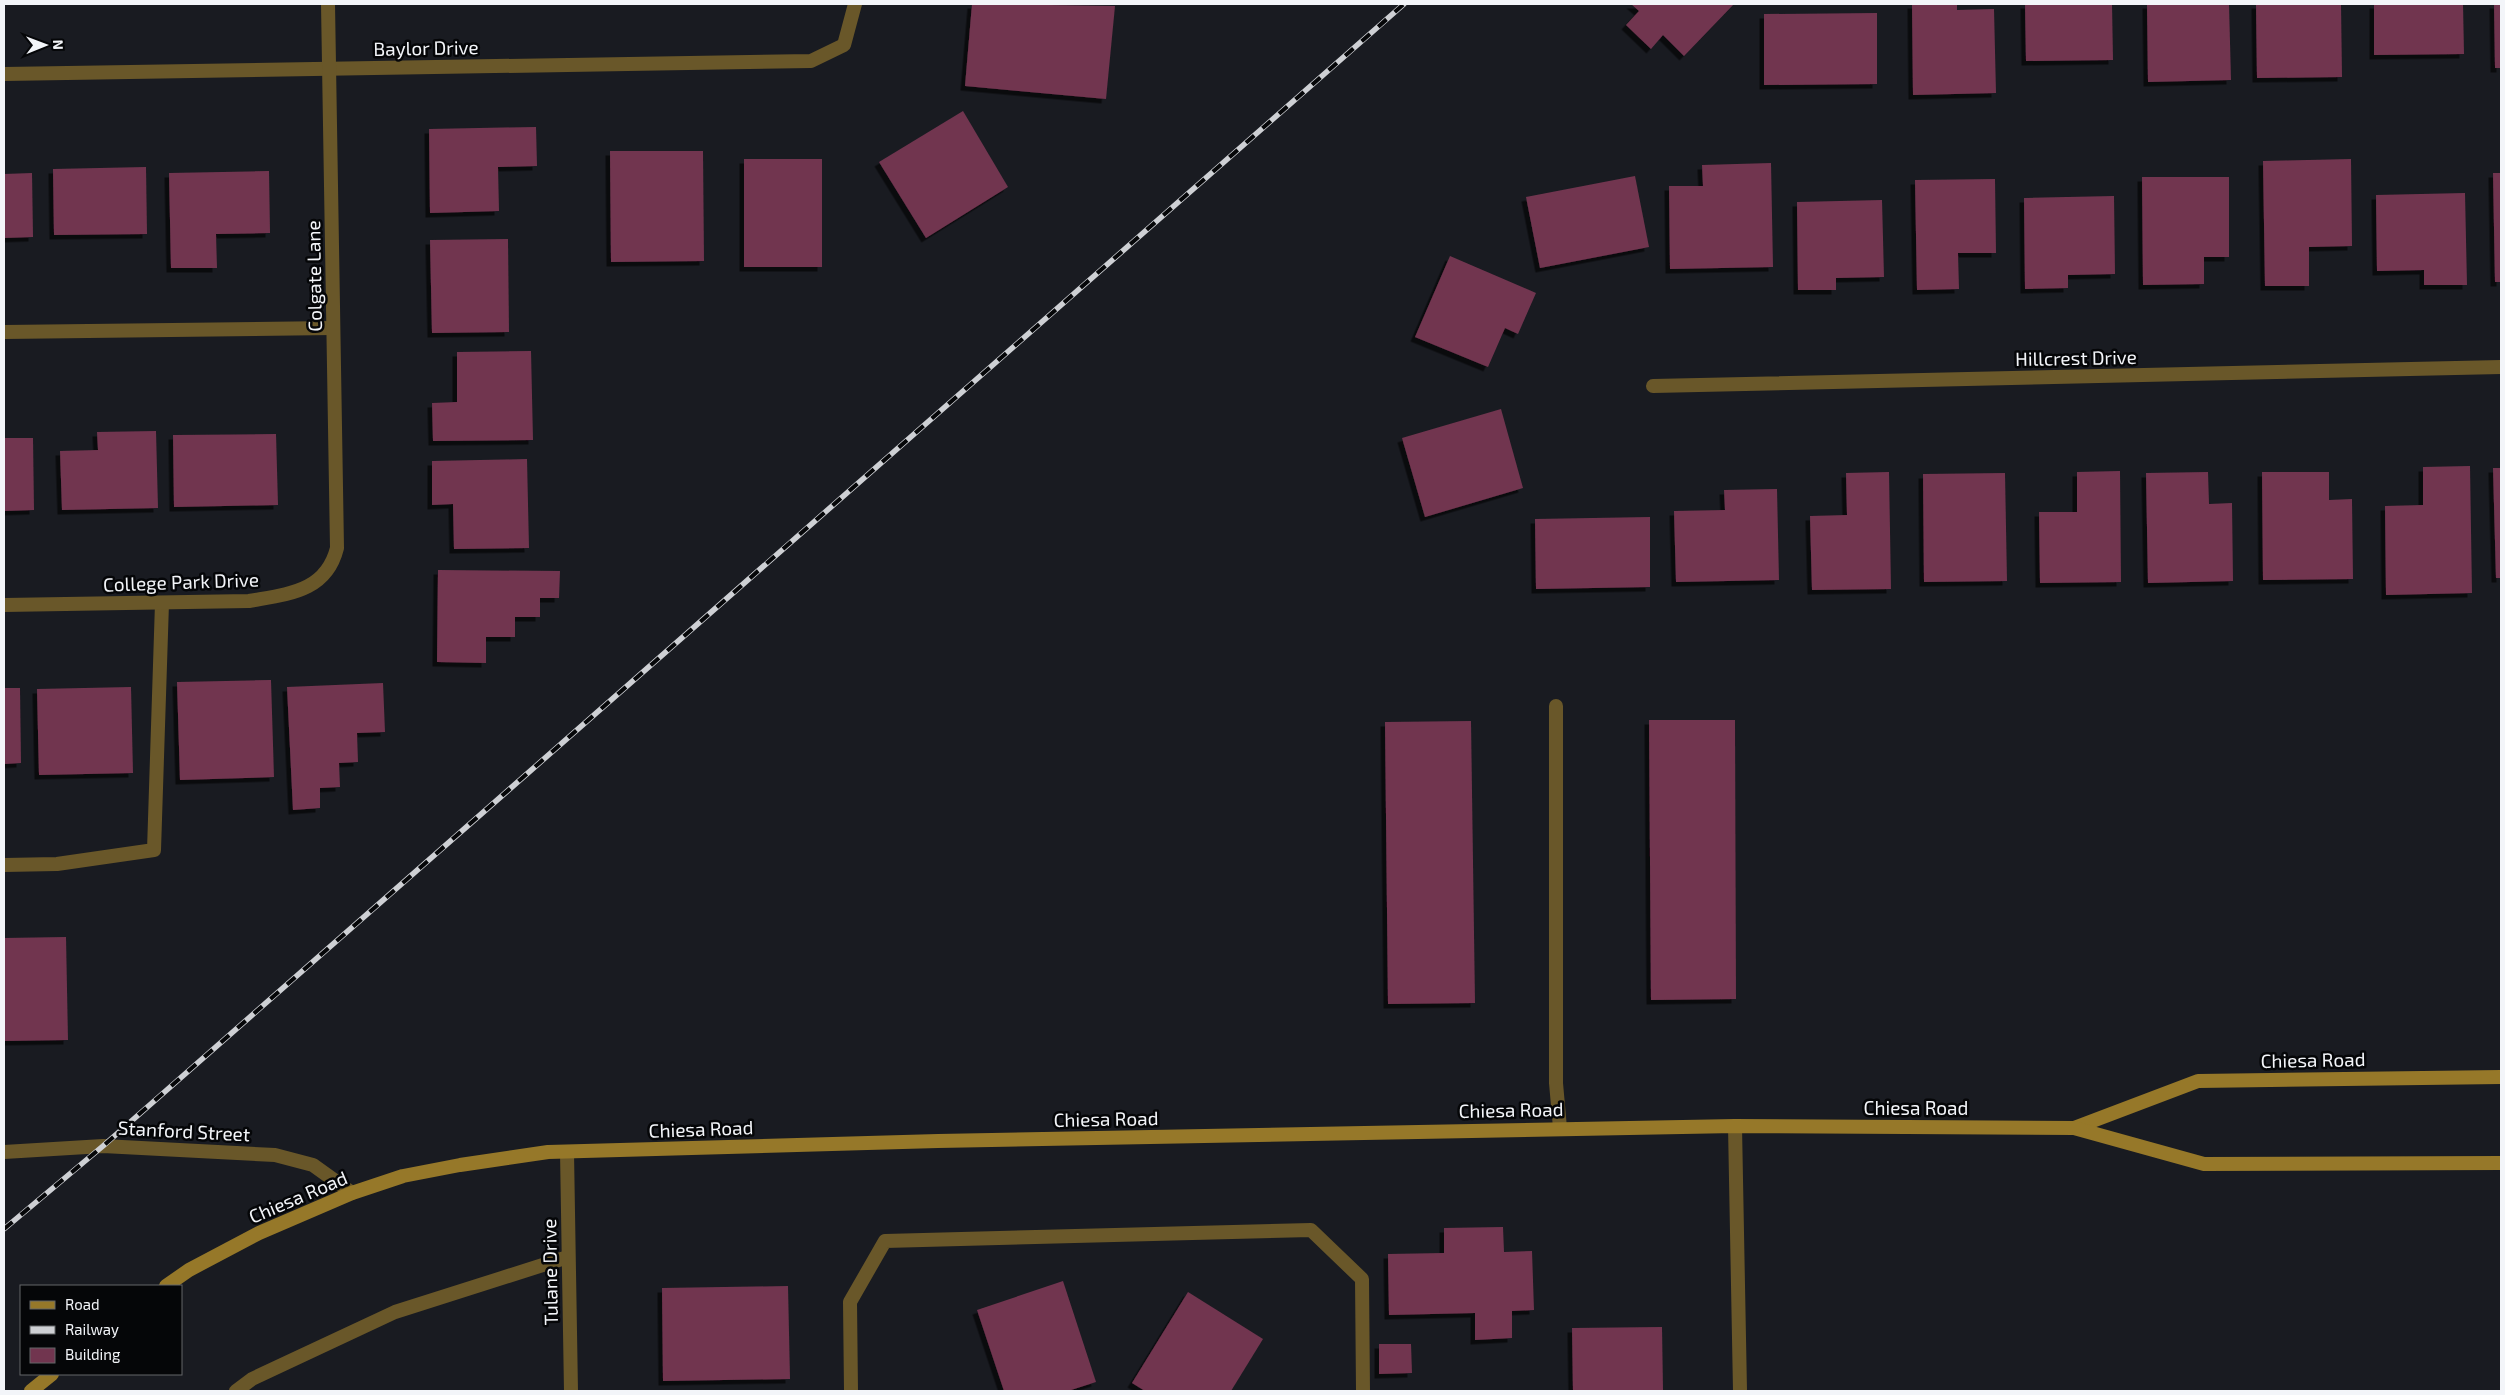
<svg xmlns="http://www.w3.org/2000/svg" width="2505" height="1395" font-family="'Exo 2',sans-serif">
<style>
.building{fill:#71354f;filter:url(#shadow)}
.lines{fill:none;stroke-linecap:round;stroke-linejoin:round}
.service{stroke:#695729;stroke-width:14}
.minor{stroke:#695729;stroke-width:14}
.tertiary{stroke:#695729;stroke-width:14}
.secondary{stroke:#967829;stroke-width:14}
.rail-casing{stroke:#ced0d4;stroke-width:5.5}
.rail{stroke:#050608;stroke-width:4;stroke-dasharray:11;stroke-linecap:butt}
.labels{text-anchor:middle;stroke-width:5;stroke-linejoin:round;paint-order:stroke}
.street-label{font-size:19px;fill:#f3f5f9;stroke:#050608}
</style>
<defs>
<filter id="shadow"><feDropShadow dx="-4.5" dy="4.5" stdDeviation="0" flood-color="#0009"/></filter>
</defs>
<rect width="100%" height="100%" fill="#191b21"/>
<g class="building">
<path d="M972,4L1115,6L1106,99L965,86Z"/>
<path d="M1631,4H1734L1684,56L1663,35L1651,49L1626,25L1639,11Z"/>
<path d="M1912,4H1957V10L1994,9L1996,93L1913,95Z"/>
<path d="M2025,4H2112L2113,60L2026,61Z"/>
<path d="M2147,4H2229L2231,80L2148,82Z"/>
<path d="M2256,4H2341L2342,77L2257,78Z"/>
<path d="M2374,4H2463L2464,54L2374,55Z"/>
<path d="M2494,4H2501V68H2495Z"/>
<path d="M1877,13V84L1764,85V14Z"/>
<path d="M963,111L1008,187L926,238L879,162Z"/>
<path d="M536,127L537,166L498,167L499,211L430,213L429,129Z"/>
<path d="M610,151H703L704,261L611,262Z"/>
<rect x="744" y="159" width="78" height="108"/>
<path d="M2351,159L2352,246L2309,247V286H2265L2263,161Z"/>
<path d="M1771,163L1773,267L1670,269L1669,186H1703L1702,165Z"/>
<path d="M146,167L147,234L54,235L53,169Z"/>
<path d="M269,171L270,233L216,234L217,268H171L169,173Z"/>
<path d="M32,173L33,237L4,238V174Z"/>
<path d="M2493,173H2501V282H2495Z"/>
<path d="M1635,176L1649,247L1540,268L1526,197Z"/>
<path d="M2142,177H2229V257H2204V284L2143,285Z"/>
<path d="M1995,179L1996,253H1958L1959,289L1917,290L1915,180Z"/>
<path d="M2465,193L2467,285H2424V270L2377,271L2376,195Z"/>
<path d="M2114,196L2115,274L2068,275V288L2025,289L2024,198Z"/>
<path d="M1882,200L1884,277L1836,278V290H1798L1797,202Z"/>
<path d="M508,239L509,332L432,333L430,240Z"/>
<path d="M1450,256L1536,293L1518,334L1505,328L1488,367L1415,337Z"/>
<path d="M531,351L533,440L433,441L432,403L457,402V352Z"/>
<path d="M1501,409L1523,488L1425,517L1402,438Z"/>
<path d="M156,431L158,508L62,510L60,451L98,450L97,432Z"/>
<path d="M276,434L278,505L174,507L173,435Z"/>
<path d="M4,438H33L34,510L4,511Z"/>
<path d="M527,459L529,548L454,549L453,504L432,505V461Z"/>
<path d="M2470,466L2472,593L2386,595L2385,506L2423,505V467Z"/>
<path d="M2493,468H2501V578H2496Z"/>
<path d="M2120,471L2121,582L2040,583L2039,512H2077V472Z"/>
<path d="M1889,472L1891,589L1812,590L1810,516L1847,515L1846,473Z"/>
<path d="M2208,472L2209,504L2232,503L2233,581L2148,583L2146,473Z"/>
<path d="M2262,472H2329V500L2352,499L2353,579L2263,580Z"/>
<path d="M2005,473L2007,581L1924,582L1923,474Z"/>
<path d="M1777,489L1779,580L1676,582L1674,511L1725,510L1724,490Z"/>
<path d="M1650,517V587L1536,589L1535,519Z"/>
<path d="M438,570L560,571L559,598H540V617H515V637H486V663L437,662Z"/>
<path d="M271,680L274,777L180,780L177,682Z"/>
<path d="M383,683L385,732L357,733L358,762L339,763L340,787L320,788V808L293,810L287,687Z"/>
<path d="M131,687L133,773L39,775L37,689Z"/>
<path d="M4,688H20L21,763L4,764Z"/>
<path d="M1649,720H1735L1736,999L1651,1000Z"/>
<path d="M1471,721L1475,1003L1388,1004L1385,722Z"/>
<path d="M66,937L68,1040L4,1041V938Z"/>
<path d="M1503,1227L1504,1252L1532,1251L1534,1310L1512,1311V1338L1475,1340V1313L1389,1315L1388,1254L1444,1253V1228Z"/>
<path d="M1063,1281L1096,1382L1068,1391H1004L977,1310Z"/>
<path d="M788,1286L790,1379L663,1381L662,1288Z"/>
<path d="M1188,1292L1263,1339L1231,1391H1145L1132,1383Z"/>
<path d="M1662,1327L1663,1391H1573L1572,1328Z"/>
<path d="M1379,1344H1411L1412,1373L1379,1374Z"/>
</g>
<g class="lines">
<g class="service">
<path d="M4,332L333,328"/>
<path d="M1556,706V1083L1560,1128"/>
<path d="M4,865L57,864L154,850L162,603"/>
<path d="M1735,1126L1740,1391"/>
<path d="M236,1391L252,1379L395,1312L568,1257"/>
<path d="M851,1391L850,1302L885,1241L1311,1230L1362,1279L1363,1391"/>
</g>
<g class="minor">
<path d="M4,74L811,61L844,45L855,4"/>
<path d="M1653,386L2501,367"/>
<path d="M4,605L249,601C288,594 326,592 337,548L328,4"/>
<path d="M567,1152L571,1391"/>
</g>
<path class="tertiary" d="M4,1152L103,1146L275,1155L313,1165L352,1193"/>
<g class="secondary">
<path d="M2074,1128L2198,1081L2501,1077"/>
<path d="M166,1286L189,1270L259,1233L352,1193L403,1176L460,1165L548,1152L938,1141L1735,1126L2074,1128L2204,1164L2501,1163"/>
<path d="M31,1391L52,1374"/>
</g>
<g class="rail-casing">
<path id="rail" d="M4,1229L103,1146L1404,4"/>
</g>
<use href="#rail" class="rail"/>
</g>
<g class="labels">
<g class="street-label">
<text transform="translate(426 48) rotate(-1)" y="7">Baylor Drive</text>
<text transform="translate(314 276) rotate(-91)" y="7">Colgate Lane</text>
<text transform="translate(2076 358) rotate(-1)" y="7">Hillcrest Drive</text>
<text transform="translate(181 582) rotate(-2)" y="7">College Park Drive</text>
<text transform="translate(2313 1060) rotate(-1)" y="7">Chiesa Road</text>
<text x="1916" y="1115">Chiesa Road</text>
<text transform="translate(1511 1110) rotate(-1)" y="7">Chiesa Road</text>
<text transform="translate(1106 1119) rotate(-1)" y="7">Chiesa Road</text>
<text transform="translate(701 1129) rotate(-2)" y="7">Chiesa Road</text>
<text transform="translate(184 1131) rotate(3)" y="7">Stanford Street</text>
<text transform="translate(298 1197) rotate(-23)" y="7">Chiesa Road</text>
<text transform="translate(550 1272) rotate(-91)" y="7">Tulane Drive</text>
</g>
</g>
<rect width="2505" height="1395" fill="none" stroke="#f3f5f9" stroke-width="10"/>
<rect x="20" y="1285" width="162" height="90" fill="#050608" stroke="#646668"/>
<rect x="30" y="1301" width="25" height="8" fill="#967829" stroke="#646668"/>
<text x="65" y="1310" font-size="15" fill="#f3f5f9">Road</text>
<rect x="30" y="1326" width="25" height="8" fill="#ced0d4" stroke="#646668"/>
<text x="65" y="1335" font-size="15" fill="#f3f5f9">Railway</text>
<rect x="30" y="1348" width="25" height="15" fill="#71354f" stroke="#646668"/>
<text x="65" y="1360" font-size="15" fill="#f3f5f9">Building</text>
<g transform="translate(45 45) rotate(89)" stroke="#050608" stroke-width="4" paint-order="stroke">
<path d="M0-4L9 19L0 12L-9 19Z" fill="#f3f5f9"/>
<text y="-8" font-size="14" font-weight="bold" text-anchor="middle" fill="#f3f5f9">N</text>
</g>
</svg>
